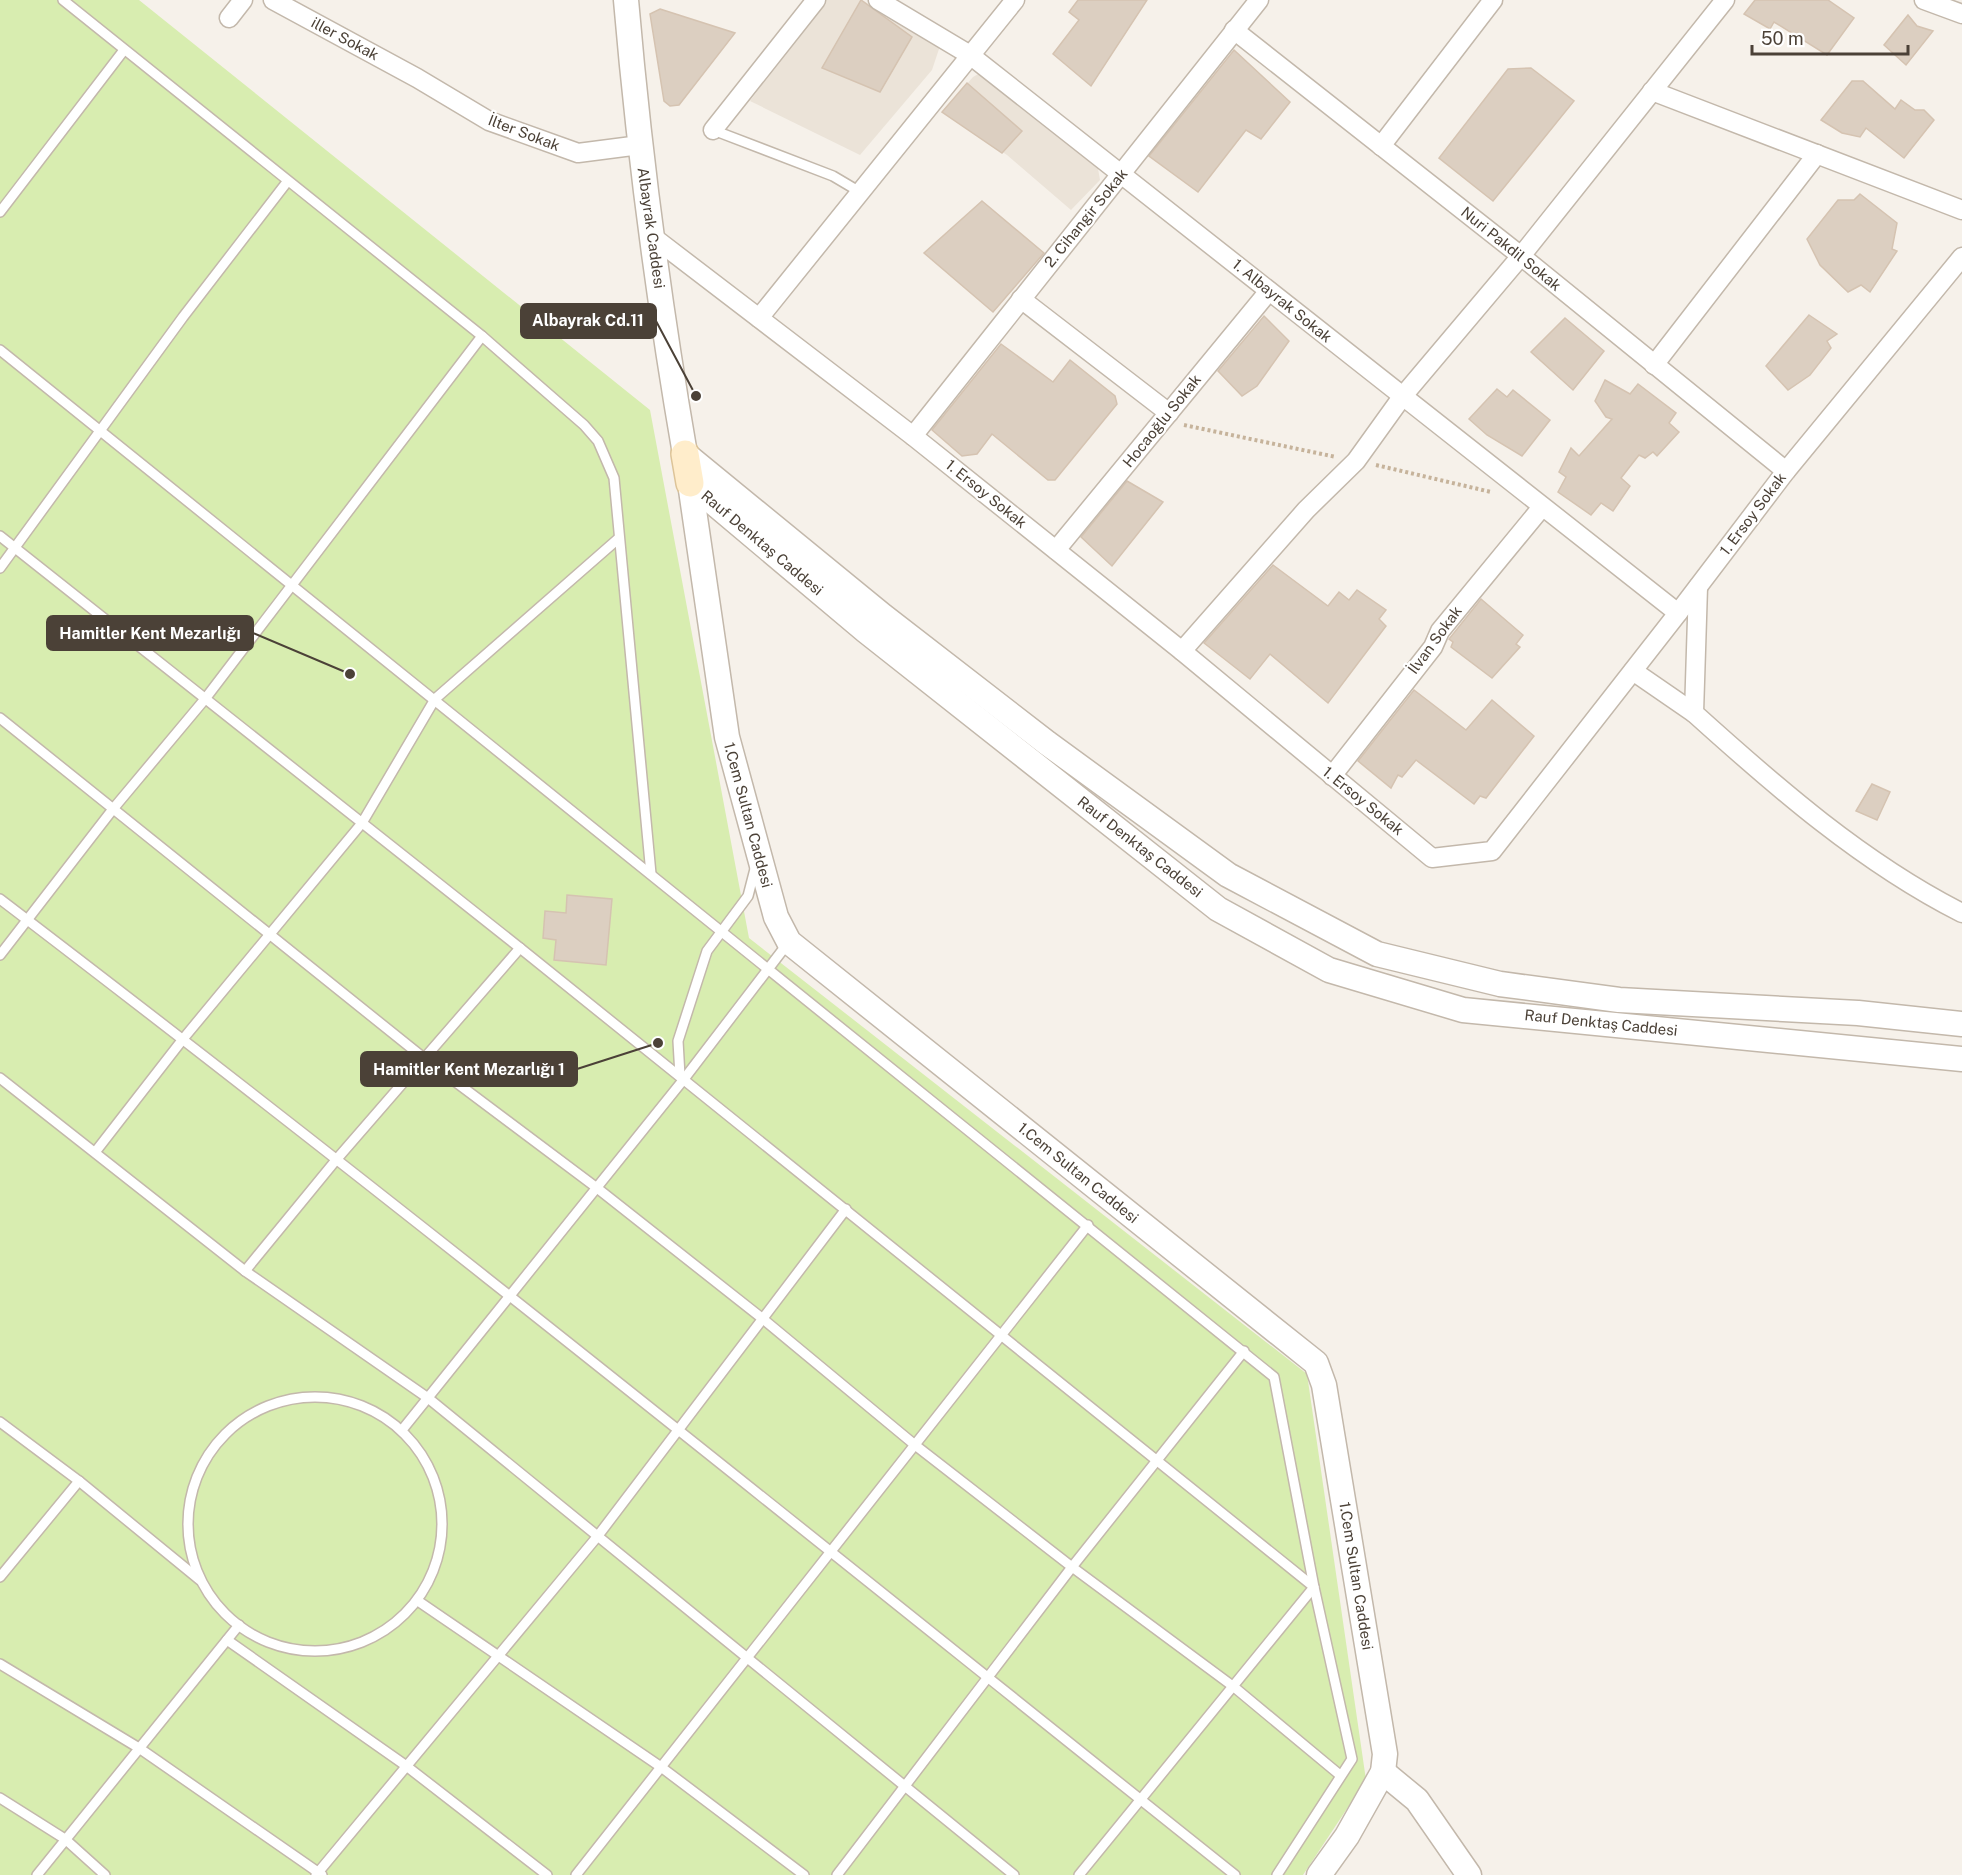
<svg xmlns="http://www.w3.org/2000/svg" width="1962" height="1875" font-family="'Public Sans',sans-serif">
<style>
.residential{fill:#ebe3d8}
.green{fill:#d8edb0}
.building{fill:#dccfc1;stroke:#d5c3b1;stroke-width:1.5}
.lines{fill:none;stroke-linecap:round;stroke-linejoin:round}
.service-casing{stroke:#c3b8ab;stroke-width:12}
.minor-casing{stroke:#c3b8ab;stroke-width:21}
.tertiary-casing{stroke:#c3b8ab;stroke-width:27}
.secondary-casing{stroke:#ddc498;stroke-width:30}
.path{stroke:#c6b39b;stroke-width:4;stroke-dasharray:3 3;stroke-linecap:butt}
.service{stroke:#fff;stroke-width:9}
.minor{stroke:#fff;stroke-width:18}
.tertiary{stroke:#fff;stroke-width:24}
.secondary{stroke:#ffedcb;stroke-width:27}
.labels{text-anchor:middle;stroke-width:4.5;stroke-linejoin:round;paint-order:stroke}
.street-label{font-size:15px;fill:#4b4137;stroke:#fff}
.leader{fill:none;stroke:#4b4137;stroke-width:2}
.callout-dot{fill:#4b4137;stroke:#fff;stroke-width:2}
.callout{fill:#4b4137;stroke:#4b4137;stroke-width:2}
.callout-label{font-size:16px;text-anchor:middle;font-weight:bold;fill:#fff}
</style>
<rect width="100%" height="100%" fill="#f6f1ea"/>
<g class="residential">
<path d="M823,0H862L940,46L932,70L860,155L750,101Z"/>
<path d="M982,72L1097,163L1100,180L1071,210L1007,155L942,112L973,77Z"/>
</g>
<path class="green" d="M0,0H139L650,410L749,938L1307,1374L1366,1780L1303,1875H0Z"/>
<g class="building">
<path d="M861,0L912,37L880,92L822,68Z"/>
<path d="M1078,0H1147L1091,86L1053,54L1079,20L1069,12Z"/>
<path d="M1755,0H1828L1854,18L1827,55L1774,22L1770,29L1744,14Z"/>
<path d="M660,9L735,33L679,105L670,106L664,101L650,14Z"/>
<path d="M1908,15L1917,26L1933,31L1906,65L1884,45Z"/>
<path d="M1234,50L1290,102L1261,139L1246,130L1198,192L1149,156Z"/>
<path d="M1531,68L1574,101L1493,201L1439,158L1508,69Z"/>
<path d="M1852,81H1863L1895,109L1901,100L1915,110H1924L1934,120L1904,158L1866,128L1860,137L1842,133L1821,120Z"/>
<path d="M967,83L1022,131L1002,153L942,112Z"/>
<path d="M1860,194L1897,223L1892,249L1897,251L1870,292L1861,285L1848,292L1820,265L1807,239L1838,200H1854Z"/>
<path d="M982,201L1044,253L993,312L924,253Z"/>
<path d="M1809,315L1837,334L1827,341L1831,348L1810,375L1788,390L1766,366Z"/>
<path d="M1264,316L1289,341L1257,386L1242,396L1218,371Z"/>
<path d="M1565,318L1604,351L1573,390L1531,352Z"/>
<path d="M1001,344L1053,382L1070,360L1115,396L1117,404L1055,480H1048L992,434L977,454L962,456L932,430Z"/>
<path d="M1605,380L1630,394L1638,384L1676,413L1669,423L1679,432L1657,456L1653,452L1645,458L1639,455L1621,478L1630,486L1613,511L1601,503L1591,515L1558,492L1566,477L1559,472L1571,448L1579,456L1612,419L1606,417L1595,401Z"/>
<path d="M1497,389L1507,397L1513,390L1550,420L1522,456L1487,435L1469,419Z"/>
<path d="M1127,481L1163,502L1112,566L1081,537Z"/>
<path d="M1273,565L1328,606L1339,592L1349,600L1357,590L1386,610L1379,619L1386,626L1328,703L1270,654L1250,679L1204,643Z"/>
<path d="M1481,599L1523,635L1516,644L1520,647L1492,678L1451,647L1453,642L1449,639Z"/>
<path d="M1414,690L1466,730L1492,700L1534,736L1486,798L1480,796L1474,804L1416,760L1402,777L1398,775L1391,788L1358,761Z"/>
<path d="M1872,784L1890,792L1877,820L1856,811Z"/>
<path d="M567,895L612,899L606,965L554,960L556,940L543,938L545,911L566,913Z"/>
</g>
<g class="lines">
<g class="service-casing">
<g id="service">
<path d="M63,0L482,336L584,425L598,441L614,478L651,874"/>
<path d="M713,130L833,176L860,192"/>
<path d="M0,212L124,50"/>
<path d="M0,350L1274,1377L1314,1587L1352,1759L1277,1875"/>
<path d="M0,536L520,948L1314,1587L1079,1875"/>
<path d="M0,568L183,317L287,182"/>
<path d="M0,718L425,1059L597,1188L763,1319L915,1445L1072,1567L1234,1687L1340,1775"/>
<path d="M0,899C417,1217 825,1548 1235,1875"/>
<path d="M0,955L113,809L205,699L482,336"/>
<path d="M680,1076L678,1041L707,951L748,896L756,865"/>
<path d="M0,1078L245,1271L428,1398L1014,1875"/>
<path d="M96,1151L183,1039L362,823L435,699L619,538"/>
<path d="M245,1271L336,1160L520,948"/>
<circle cx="315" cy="1524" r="127"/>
<path d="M0,1422L79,1481L200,1580"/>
<path d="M402,1430L684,1079L788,943"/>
<path d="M0,1577L79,1481"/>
<path d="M418,1601L661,1767L804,1875"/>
<path d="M227,1640L405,1765L547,1875"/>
<path d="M0,1664L139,1748L322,1875"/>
<path d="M0,1798L65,1839L105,1875"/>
<path d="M37,1875L239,1625"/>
<path d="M316,1875L597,1537L846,1209"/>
<path d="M576,1875L1088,1225"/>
<path d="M837,1875L1072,1567L1244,1351"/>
</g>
</g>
<g class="minor-casing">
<g id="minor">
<path d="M273,0L417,78L489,121L578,153L640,145"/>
<path d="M878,0L970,55L1678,613"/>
<path d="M1924,0L1962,14"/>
<path d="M229,18L243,0"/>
<path d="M1234,30L1521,256L1786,471"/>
<path d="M1652,91L1962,210"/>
<path d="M713,130L816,0"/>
<path d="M1381,146L1493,0"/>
<path d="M653,237L913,436L1182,651L1432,858L1492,851L1678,613L1786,471L1962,257"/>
<path d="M1021,299L1169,413"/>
<path d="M759,318L1015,0"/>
<path d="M1654,365L1817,154"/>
<path d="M913,436L1259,0"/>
<path d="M1056,550L1269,291"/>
<path d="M1698,587L1694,713C1776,787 1863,863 1962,913"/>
<path d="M1182,651L1306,510L1356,461L1402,397L1521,256L1725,0"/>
<path d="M1633,671L1694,713"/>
<path d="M1332,776L1433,647L1440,631L1542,507"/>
</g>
</g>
<g class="tertiary-casing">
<g id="tertiary">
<path d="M626,0C639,152 659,304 685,454L883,616L1047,743L1228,875L1377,954L1500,984L1619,1000L1858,1013L1962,1024"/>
<path d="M690,483L727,737L776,917L789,942L1316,1363L1324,1385L1385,1754L1383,1772L1347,1836L1319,1875"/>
<path d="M690,483L866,631L1218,909L1329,970L1463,1010L1962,1059"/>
<path d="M1383,1772L1417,1800L1469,1875"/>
</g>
</g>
<g class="secondary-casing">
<path id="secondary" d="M685,454L690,483"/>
</g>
<g class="path">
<path d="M1184,425L1336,457"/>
<path d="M1376,465L1491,492"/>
</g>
<use href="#service" class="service"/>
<use href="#minor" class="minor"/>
<use href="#tertiary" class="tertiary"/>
<use href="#secondary" class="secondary"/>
</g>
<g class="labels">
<g class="street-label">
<text transform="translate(345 39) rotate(28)" y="5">iller Sokak</text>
<text transform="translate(524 133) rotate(21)" y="5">İlter Sokak</text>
<text transform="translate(1086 218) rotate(-51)" y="5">2. Cihangir Sokak</text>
<text transform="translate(651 228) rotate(82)" y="5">Albayrak Caddesi</text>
<text transform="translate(1511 249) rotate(39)" y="5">Nuri Pakdil Sokak</text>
<text transform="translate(1282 301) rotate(39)" y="5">1. Albayrak Sokak</text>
<text transform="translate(1162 421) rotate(-51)" y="5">Hocaoğlu Sokak</text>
<text transform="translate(986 494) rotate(39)" y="5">1. Ersoy Sokak</text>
<text transform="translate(1753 514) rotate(-53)" y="5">1. Ersoy Sokak</text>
<text transform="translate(762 543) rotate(40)" y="5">Rauf Denktaş Caddesi</text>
<text transform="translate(1435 640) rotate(-54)" y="5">İlvan Sokak</text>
<text transform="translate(1363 801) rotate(39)" y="5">1. Ersoy Sokak</text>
<text transform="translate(748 815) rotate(75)" y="5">1.Cem Sultan Caddesi</text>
<text transform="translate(1140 847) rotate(38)" y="5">Rauf Denktaş Caddesi</text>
<text transform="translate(1601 1023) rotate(6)" y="5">Rauf Denktaş Caddesi</text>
<text transform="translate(1078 1173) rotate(39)" y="5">1.Cem Sultan Caddesi</text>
<text transform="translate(1356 1576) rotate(81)" y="5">1.Cem Sultan Caddesi</text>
</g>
</g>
<path class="leader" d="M696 396L656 321M350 674L253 633M658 1043L577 1069"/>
<g class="callout-dot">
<circle cx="696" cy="396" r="6"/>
<circle cx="350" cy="674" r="6"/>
<circle cx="658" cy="1043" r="6"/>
</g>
<g class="callout">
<rect x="521" y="304" width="135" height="34" rx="6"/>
<rect x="47" y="616" width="206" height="34" rx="6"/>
<rect x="361" y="1052" width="216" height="34" rx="6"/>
</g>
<g class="callout-label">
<text x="588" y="326">Albayrak Cd.11</text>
<text x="150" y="639">Hamitler Kent Mezarlığı</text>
<text x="469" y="1075">Hamitler Kent Mezarlığı 1</text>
</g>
<path d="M1752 45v9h156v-9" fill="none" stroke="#4b4137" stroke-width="3"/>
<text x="1761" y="45" font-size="18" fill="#4b4137" stroke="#ffffff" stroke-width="4.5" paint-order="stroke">50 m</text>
</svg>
